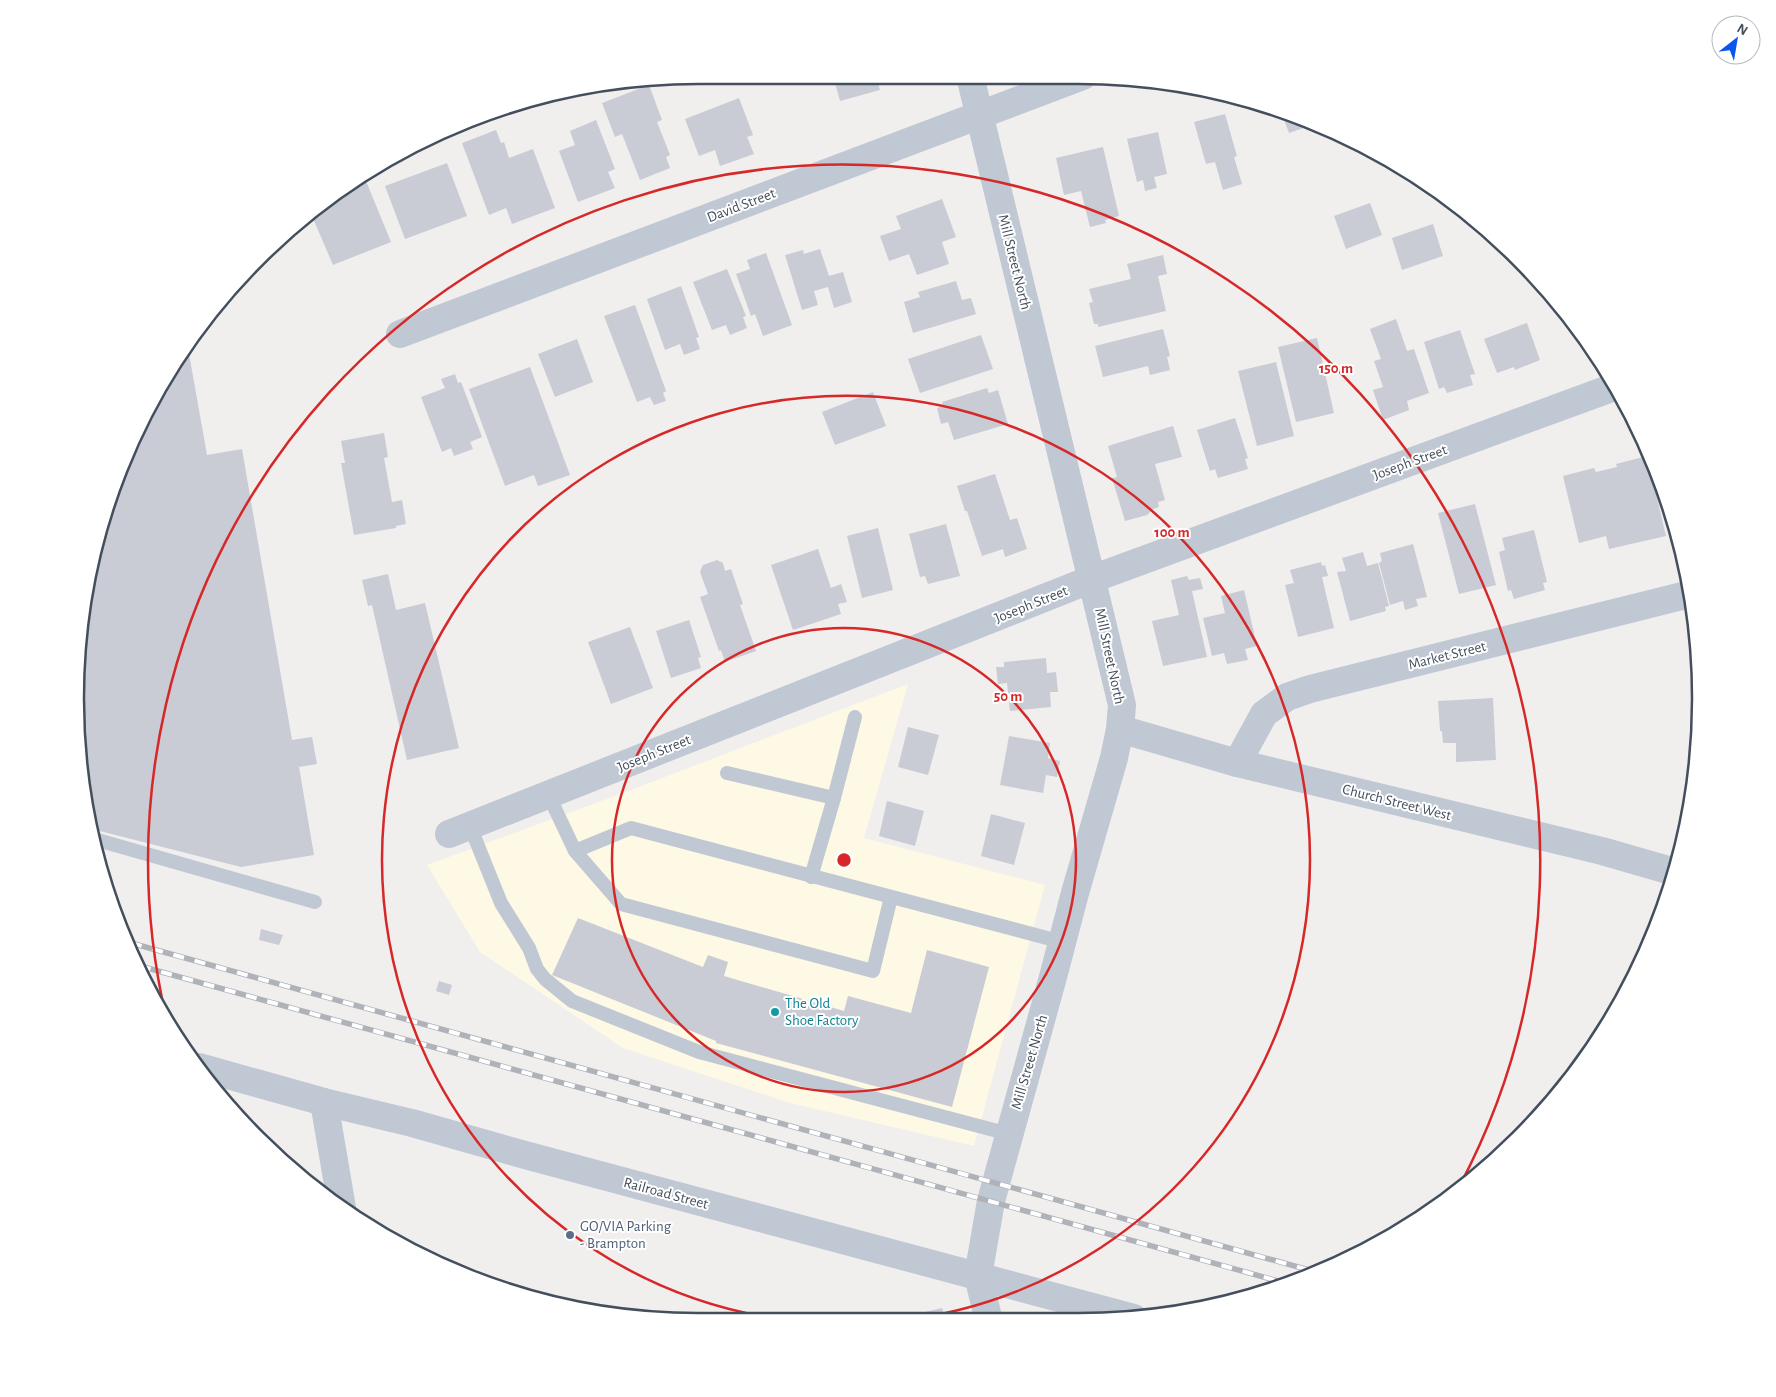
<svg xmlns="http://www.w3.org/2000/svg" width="1776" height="1397" font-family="'Alegreya Sans',sans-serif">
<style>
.commercial{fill:#fdf9e5}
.building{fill:#c9ccd4}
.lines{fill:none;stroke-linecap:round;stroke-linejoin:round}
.service{stroke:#c0c8d4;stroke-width:14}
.minor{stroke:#c0c8d4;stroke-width:28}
.rail-casing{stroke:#afb2b9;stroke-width:5.5}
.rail{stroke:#fff;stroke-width:4;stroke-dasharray:11;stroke-linecap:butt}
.ring{fill:none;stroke:#d62828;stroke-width:2.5}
.culture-dot{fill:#0f9aa8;stroke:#fff;stroke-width:2}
.service-dot{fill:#5c6f8a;stroke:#fff;stroke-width:2}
.labels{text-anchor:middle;stroke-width:4;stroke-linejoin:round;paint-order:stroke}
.street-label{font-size:15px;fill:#444f5d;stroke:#fff}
.culture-label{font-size:15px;fill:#0d838f;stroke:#fff;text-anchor:start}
.service-label{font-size:15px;fill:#4e5e75;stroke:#fff;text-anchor:start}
.rim{fill:none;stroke:#444f5d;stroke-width:2.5}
.centre{fill:#d62828;stroke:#fff;stroke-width:2.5}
.ring-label{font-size:15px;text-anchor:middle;font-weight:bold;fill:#d62828;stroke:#fff;stroke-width:4;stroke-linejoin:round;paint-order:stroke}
</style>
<rect width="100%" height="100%" fill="#f1eeee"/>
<path class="commercial" d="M908,684L864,838L1045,885L974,1146L790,1103L623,1048L480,952L427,865L623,793Z"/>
<g class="building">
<path d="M833,75L876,76L880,90L840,101Z"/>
<path d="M649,85L662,120L657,122L670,155L666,157L670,168L640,180L622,134L615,137L602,103Z"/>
<path d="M739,98L753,135L747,137L754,154L720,166L715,150L699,156L685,119Z"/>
<path d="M1280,109L1315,124L1289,133Z"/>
<path d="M1225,114L1237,156L1234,157L1242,184L1223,190L1215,162L1206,164L1194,122Z"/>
<path d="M596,120L615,169L608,172L615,188L578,202L559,151L575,145L570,131Z"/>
<path d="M496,130L501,143L504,142L509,158L533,149L555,208L512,224L506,208L489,215L462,143Z"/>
<path d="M1158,132L1167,174L1154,177L1157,188L1145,191L1143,180L1137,182L1127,139Z"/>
<path d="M1103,147L1119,216L1105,220L1106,223L1090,227L1081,191L1064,195L1056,158Z"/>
<path d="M447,163L467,216L405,239L385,186Z"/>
<path d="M366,181L391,242L333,265L312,216L337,196L362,186V183Z"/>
<path d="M942,199L956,237L942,242L949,264L917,275L909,254L889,261L880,236L901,229L896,216Z"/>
<path d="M1370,203L1382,235L1346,249L1334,216Z"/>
<path d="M1433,224L1443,256L1402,270L1392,238Z"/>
<path d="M820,249L829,276L843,272L852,302L834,308L828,287L814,291L818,305L802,310L785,255L803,250L804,254Z"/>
<path d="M766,253L792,325L763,336L755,314L751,316L736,274L750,269L747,260Z"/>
<path d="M1163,255L1167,274L1158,276L1166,311L1098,327V324H1094L1089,303L1093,302L1089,289L1131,279L1127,264Z"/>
<path d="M727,269L746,316L743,317L747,328L730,335L726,325L712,330L693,282Z"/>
<path d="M956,281L962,300L971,298L976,314L913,333L904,302L920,297L918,292Z"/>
<path d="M681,286L699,337L696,338L700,349L684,355L680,344L665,350L647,299Z"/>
<path d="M635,305L666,391L663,393L666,401L654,405L650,397L637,402L604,316Z"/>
<path d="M1396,319L1407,351L1414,349L1429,393L1407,401L1409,410L1383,420L1373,390L1383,387L1374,361L1381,359L1370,329Z"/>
<path d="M1527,323L1540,360L1515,370L1514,367L1497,373L1484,339Z"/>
<path d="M1163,329L1170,356L1167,357L1170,370L1150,375L1148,366L1103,377L1095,346Z"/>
<path d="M1460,330L1475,374L1470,375L1473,385L1447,393L1444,387L1439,389L1424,342Z"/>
<path d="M981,335L993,369L920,393L908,359Z"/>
<path d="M1317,338L1334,413L1296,422L1278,347Z"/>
<path d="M577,339L593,382L555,397L538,354Z"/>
<path d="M188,348L207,455L242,449L292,740L312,737L317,764L299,767L314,855L241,867L92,829L75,699L96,537L158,387Z"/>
<path d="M1276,362L1294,436L1257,446L1238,371Z"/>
<path d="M530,367L570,475L538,486L534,475L505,486L469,389Z"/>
<path d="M455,374L458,383L461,382L482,437L470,442L473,449L454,456L451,448L442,452L421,397L445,388L441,379Z"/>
<path d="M987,388L989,393L998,390L1008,424L954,440L948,422L941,424L937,408L943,406L942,402Z"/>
<path d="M873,392L886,426L835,445L822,412Z"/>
<path d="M1235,418L1248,458L1245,459L1248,469L1218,478L1215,469L1210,471L1197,430Z"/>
<path d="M1173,426L1182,457L1155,464L1165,500L1158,502L1159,507L1153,509L1147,515L1125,521L1112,478L1117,477L1108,446Z"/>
<path d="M384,433L388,457L384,458L392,502L402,500L406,524L396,526V528L354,535L341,463H345L341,441Z"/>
<path d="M1647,456L1666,536L1609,549L1606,536L1579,543L1563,476L1594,468L1596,472L1617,467L1616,464Z"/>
<path d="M995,474L1010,520L1017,518L1027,549L1005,557L1003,549L982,556L967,511H965L957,486Z"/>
<path d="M1475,504L1496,585L1459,594L1438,513Z"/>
<path d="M946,524L960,576L928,584L925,576L920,577L909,534Z"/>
<path d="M878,528L893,590L862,598L847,536Z"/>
<path d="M1534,530L1547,582L1543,583L1545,590L1514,599L1511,590L1508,591L1499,552L1505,550L1502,538Z"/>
<path d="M1413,544L1427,597L1416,599L1418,606L1405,610L1403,601L1390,605L1379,563L1382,561L1380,553Z"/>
<path d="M818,549L831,588L841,584L847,602L838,604L841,614L793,630L771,565Z"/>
<path d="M1363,552L1367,566L1378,563L1389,606L1385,607L1386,611L1350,621L1337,572L1346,571L1342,558Z"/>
<path d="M717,560L723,563L725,571L731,569L743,604L740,605L756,651L725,662L721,650L719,651L700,597L708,594L700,572L703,565Z"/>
<path d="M1321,562L1322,566L1325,565L1328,576L1322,577L1334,628L1298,637L1285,585L1294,583L1290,570Z"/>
<path d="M388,574L396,610L425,603L459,748L407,760L372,605L368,606L362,580Z"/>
<path d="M1187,576L1189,580L1200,578L1203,589L1192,591L1207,657L1163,666L1152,621L1179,615L1171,580Z"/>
<path d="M1244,590L1257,646L1245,649L1248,660L1227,664L1224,653L1212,656L1203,618L1225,613L1221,596Z"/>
<path d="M689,620L701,657L698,658L701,668L671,678L656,631Z"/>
<path d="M630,627L653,688L611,704L588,642Z"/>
<path d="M1046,658L1047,673L1056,672L1058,692H1050L1051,707L1010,711L1007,683L998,684L996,667H1004V662Z"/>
<path d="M1493,698L1496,760L1456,762V743H1443L1442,731H1440L1438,701Z"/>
<path d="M908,727L939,735L928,775L898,767Z"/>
<path d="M1009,736L1050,743L1048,758L1060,761L1057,777L1046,775L1043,793L1000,785Z"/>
<path d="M887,801L924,811L915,846L879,836Z"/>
<path d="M991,814L1025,823L1014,865L981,856Z"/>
<path d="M578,918L703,967L708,955L728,962L724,976L844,1011L848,996L911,1013L927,950L989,967L952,1107L716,1043V1041L552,975Z"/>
<path d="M261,929L283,935L279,945L259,940Z"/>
<path d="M439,981L452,985L449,995L436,991Z"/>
<path d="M942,1308L946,1321H886Z"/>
</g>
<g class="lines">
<g class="service">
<path d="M727,773L834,798L811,877"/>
<path d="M548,794L575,851L631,828L1062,942"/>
<path d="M834,798L855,717"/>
<path d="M470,826L501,903L529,948L537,969L545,979L572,1001L699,1052L1009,1134"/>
<path d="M94,839L315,902"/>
<path d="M575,851L621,904L873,971L891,897"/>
</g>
<g class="minor">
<path d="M970,76L1122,705L1120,729L1114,758L1075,893L1053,977L991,1201L978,1276L989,1321"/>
<path d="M400,334L1083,76"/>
<path d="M1120,729L1237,763L1602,851L1675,872"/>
<path d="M1237,763L1264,714L1287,697L1310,689L1690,594"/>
<path d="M449,834L1092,579L1617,386"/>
<path d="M199,1067L324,1102L412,1123L525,1155L1134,1318"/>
<path d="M324,1102L342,1208"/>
</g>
<g class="rail-casing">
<g id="rail">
<path d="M131,943L1316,1272"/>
<path d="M140,966L1289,1284"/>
</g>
</g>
<use href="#rail" class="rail"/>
</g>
<g class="ring">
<circle cx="844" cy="860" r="232"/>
<path d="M795 1321A464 464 0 1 1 897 1321"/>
<path d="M166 1017A696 696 0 1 1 1459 1187"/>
</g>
<circle class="culture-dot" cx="775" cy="1012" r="5"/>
<circle class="service-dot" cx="570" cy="1235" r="5"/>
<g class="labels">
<g class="street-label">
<text transform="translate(741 205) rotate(-21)" y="5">David Street</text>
<text transform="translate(1015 262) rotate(76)" y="5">Mill Street North</text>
<text transform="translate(1410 462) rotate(-20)" y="5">Joseph Street</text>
<text transform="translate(1031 604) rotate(-22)" y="5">Joseph Street</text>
<text transform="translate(1447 655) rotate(-14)" y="5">Market Street</text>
<text transform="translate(1110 656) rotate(78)" y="5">Mill Street North</text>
<text transform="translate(654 753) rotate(-22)" y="5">Joseph Street</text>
<text transform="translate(1397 802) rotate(14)" y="5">Church Street West</text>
<text transform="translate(1029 1062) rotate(-74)" y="5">Mill Street North</text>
<text transform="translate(666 1193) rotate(15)" y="5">Railroad Street</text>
</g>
<g class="culture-label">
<text x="785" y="1008">The Old<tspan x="785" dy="17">Shoe Factory</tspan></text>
</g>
<g class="service-label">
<text x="580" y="1231">GO/VIA Parking<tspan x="580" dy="17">- Brampton</tspan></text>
</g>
</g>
<path d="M0 0H1776V1397H0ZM698 84H1078A614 614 0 0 1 1692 698V699A614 614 0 0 1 1078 1313H698A614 614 0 0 1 84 699V698A614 614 0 0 1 698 84Z" fill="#fff" fill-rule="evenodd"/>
<path class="rim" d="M698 84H1078A614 614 0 0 1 1692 698V699A614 614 0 0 1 1078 1313H698A614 614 0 0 1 84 699V698A614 614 0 0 1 698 84Z"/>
<circle cx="844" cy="860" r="8" class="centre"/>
<g class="ring-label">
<text x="1336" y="373">150 m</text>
<text x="1172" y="537">100 m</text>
<text x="1008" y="701">50 m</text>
</g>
<g transform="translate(1736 40) rotate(31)"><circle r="24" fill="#ffffff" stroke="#b4b9be"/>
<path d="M0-4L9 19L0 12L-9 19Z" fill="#0a56ef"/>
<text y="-8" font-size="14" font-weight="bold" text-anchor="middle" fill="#444f5d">N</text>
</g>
</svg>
